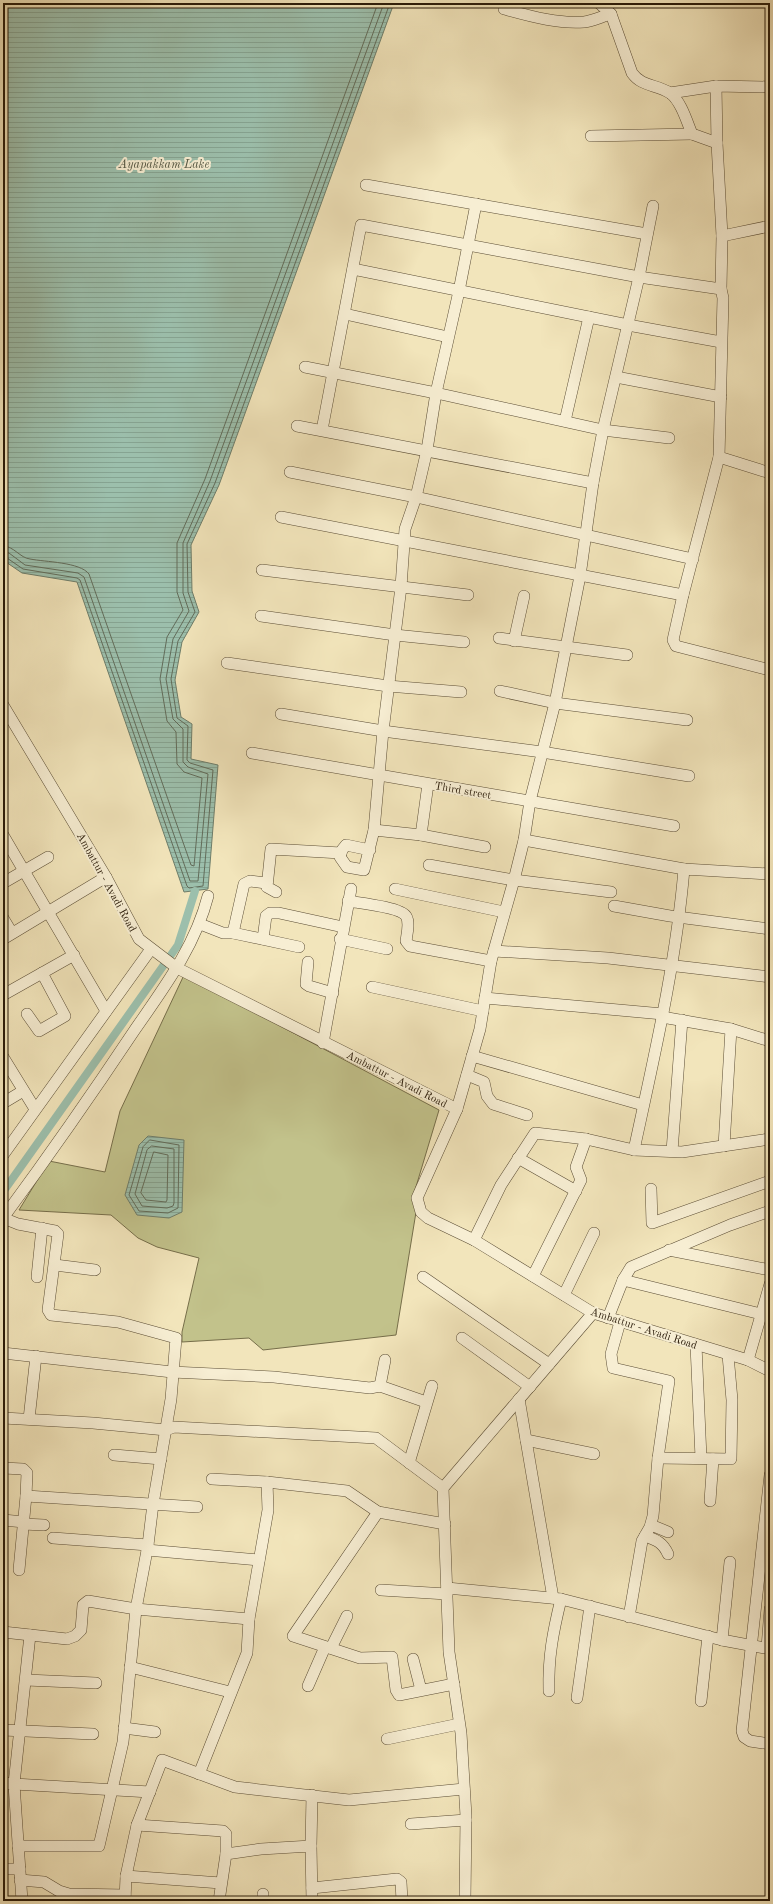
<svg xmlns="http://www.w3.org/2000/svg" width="773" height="1904" font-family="'Old Standard TT',serif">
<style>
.green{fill:#c2c28b;stroke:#766e4a}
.water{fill:url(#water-rules);stroke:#6e7d6a}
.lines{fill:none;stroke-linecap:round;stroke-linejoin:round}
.shore{stroke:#626c5a;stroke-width:1}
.canal{stroke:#9cbfac;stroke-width:8}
.minor-casing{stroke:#5b4d35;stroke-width:12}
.minor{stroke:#f7eed3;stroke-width:11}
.labels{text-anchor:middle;stroke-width:4;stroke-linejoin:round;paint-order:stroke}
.street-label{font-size:11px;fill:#291a08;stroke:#f7eed3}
.water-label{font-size:12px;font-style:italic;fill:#515441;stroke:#f7eed3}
</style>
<defs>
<pattern id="water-rules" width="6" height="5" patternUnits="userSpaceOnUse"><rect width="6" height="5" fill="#9cbfac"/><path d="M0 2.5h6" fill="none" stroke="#86a492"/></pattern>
</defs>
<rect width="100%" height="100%" fill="#f2e5bb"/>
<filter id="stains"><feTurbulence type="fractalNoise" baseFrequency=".005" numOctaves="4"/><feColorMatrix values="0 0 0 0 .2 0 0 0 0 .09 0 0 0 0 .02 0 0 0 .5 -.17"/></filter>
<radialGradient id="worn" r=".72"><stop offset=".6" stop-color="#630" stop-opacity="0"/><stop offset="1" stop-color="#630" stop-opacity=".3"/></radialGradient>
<path class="green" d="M184,975L439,1110L415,1190L417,1206L396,1335L263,1350L249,1338L182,1342V1332L199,1258L157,1247L138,1238L111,1215L19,1210L49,1161L105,1172L120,1111Z"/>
<g class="water">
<path d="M3,3H394L219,485L191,545L192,591L199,612L182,642L175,680L181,717L192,724L191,759L218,765L208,889L184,892L77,582L22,573L3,560Z"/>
<path d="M148,1136L184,1140L182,1212L169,1218L137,1215L125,1195L139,1145Z"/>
</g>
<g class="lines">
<g class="shore">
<path d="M3,546C14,546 20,558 30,559C45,562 80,562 89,574L191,865L194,866L202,778L184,772L177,764L176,732L167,721L160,679L167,637L183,610L177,592V543L205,479L378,3"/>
<path d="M3,552L9,553L25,565L78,573L84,577L190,881H198L208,774L188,767L183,762V729L173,719L166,679L173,639L189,611L183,593V543L210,481L384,3"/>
<path d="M3,557L7,558L23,569L77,578L80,580L187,886L189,888L203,886L213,770L190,763L187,760L188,726L177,718L171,679L178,641L195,612L188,592L187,544L215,483L390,3"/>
<path d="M150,1140L179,1145L178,1208L168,1213L139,1211L129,1195L143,1147Z"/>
<path d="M152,1146L174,1149V1203L173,1206L167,1208L142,1206L135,1194L147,1150Z"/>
<path d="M154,1152L168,1155L167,1200L166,1202L146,1200L141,1193Z"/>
</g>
<path class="canal" d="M3,1192L178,945L195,891"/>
<g class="minor-casing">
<g id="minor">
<path d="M599,3L611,14L632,73C642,87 656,84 670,93C681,101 687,122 692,134L717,143L722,236"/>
<path d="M504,9C530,16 557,24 584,22C593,21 603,16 611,14"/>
<path d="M670,93L716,86"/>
<path d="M591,136L692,134"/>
<path d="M717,143L716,86L770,87"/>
<path d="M366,185L647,234"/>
<path d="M770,226L722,236L721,289L723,298L719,457L770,473"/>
<path d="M353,269L628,325L721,342"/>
<path d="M345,314L448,337"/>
<path d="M305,367L436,393L603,430L669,438"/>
<path d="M616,377L721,397"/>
<path d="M565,421L589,317"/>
<path d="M297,426L593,483"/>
<path d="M322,430L361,225L639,277L721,289"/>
<path d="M719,457L683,595L673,640L676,646L770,670"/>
<path d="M290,472L416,497L693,559"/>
<path d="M281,517L683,595"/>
<path d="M262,570L468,595"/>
<path d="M261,616L395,635L464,642"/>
<path d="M499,638L627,655"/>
<path d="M514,641L524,596"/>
<path d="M227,663L388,686L461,692"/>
<path d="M500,691L555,703L687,720"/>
<path d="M3,705L106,877L139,939L177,968L457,1109L417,1198L421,1212L428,1218L474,1240L593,1313L748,1360L770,1371"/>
<path d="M281,714L383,731L542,752L689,776"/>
<path d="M252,753L674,826"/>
<path d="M374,830L421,835L428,784"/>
<path d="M3,835L106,1011"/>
<path d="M421,835L485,847"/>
<path d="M524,840L684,869"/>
<path d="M370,850L346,845L342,850L340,857L347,867L364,870L374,830L383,731L401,587L405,529L416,497L427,450L436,393L459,291L476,204"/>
<path d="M429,865L514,880L611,892"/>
<path d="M3,883L48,857"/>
<path d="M395,889L504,912"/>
<path d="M276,892L267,887L271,849L341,853"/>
<path d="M348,901C359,903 400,907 406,916C410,922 407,934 406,941L410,946L491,961"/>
<path d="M614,906L670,916L770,929"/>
<path d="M3,918L12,933"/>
<path d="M200,924L223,933H233L299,947"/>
<path d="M233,933L244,884L250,881L266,883"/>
<path d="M3,939L106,877"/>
<path d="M263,939L266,916L270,913H279L343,927"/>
<path d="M340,939L387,949"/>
<path d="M494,951L608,958L770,977"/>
<path d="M308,962L306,984L309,986L333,993"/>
<path d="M372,987L483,1011"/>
<path d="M3,995L74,955"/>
<path d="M485,998L663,1014"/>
<path d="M27,1014L39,1031L65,1016L42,973"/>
<path d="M662,1017L731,1029L770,1041"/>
<path d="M323,1043L351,889"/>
<path d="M472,1056L643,1105"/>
<path d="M3,1057L35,1109"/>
<path d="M467,1075L484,1082L487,1096L493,1104L527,1115"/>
<path d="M3,1103L23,1091"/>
<path d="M457,1109L480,1029L491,961L514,880L524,840L530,801L555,703L580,576L593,483L603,430L639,277L653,206"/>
<path d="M724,1146L731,1029"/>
<path d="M634,1150C654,1057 676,964 684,869L770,874"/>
<path d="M672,1151L682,1020"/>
<path d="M3,1155L151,949"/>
<path d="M518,1158L576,1191"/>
<path d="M651,1189L652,1223L770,1181"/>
<path d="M3,1218L18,1224L55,1231L58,1234L48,1310L51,1315L118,1322L176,1338L171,1399L153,1504L148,1545L136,1609L123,1742L99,1846H18"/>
<path d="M3,1218C48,1157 92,1094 134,1031C163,989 195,947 208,896"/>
<path d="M474,1240L501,1185L535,1133L586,1139L634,1150L682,1152L770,1139"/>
<path d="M669,1250L770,1270"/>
<path d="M55,1265L95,1270"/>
<path d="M533,1276L581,1180L576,1167L586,1139"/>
<path d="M37,1277L42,1228"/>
<path d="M423,1277L549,1364"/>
<path d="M623,1280L631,1267L730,1225L770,1211"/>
<path d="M564,1295L594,1233"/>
<path d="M608,1318L623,1280L761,1314"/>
<path d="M620,1322L611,1354L613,1368L669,1381L658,1458L653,1516L650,1527L642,1541L629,1617"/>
<path d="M462,1338L530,1387"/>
<path d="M696,1345L701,1458"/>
<path d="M3,1353L172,1372L274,1377L370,1388L380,1386L426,1402"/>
<path d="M748,1360L770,1284"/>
<path d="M380,1386L385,1360"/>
<path d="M519,1399L553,1598"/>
<path d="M3,1418L93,1423L166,1430L174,1427L376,1438L443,1488"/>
<path d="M29,1419L36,1356"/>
<path d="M526,1440L594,1454"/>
<path d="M114,1455L161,1459"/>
<path d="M658,1458L731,1459L732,1400L728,1355"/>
<path d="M409,1463L432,1386"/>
<path d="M3,1468L23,1469L27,1473L26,1496L19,1570"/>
<path d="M770,1475L742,1731L744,1737L750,1741L770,1744"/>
<path d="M212,1479L267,1482"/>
<path d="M26,1496L197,1507"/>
<path d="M710,1501L713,1459"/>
<path d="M378,1512L293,1636L360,1658L392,1657L396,1690L399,1695L454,1684"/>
<path d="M3,1520L24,1522"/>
<path d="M23,1524L44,1525"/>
<path d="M651,1525L668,1532"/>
<path d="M645,1536C657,1540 663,1543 668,1554"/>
<path d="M53,1538L148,1545"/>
<path d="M147,1550L259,1560"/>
<path d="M447,1588L561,1599L722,1640L770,1649"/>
<path d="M381,1590L447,1594"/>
<path d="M3,1632L67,1639L75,1636L81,1630L83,1605L88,1601L136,1609L249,1619"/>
<path d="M30,1635L14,1784L150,1792"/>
<path d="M722,1640L730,1562"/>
<path d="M331,1648L347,1616"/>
<path d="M767,1648L770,1609"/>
<path d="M413,1659L421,1690"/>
<path d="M130,1667L230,1692"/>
<path d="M26,1680L96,1683"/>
<path d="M308,1686L325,1647"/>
<path d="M549,1691C548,1657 553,1632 561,1599"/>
<path d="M577,1698L590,1606"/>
<path d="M701,1701L708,1636"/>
<path d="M124,1728L155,1732"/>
<path d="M3,1730L93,1734"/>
<path d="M387,1739L459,1724"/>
<path d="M199,1774L247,1653L249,1619L268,1510L267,1482L347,1491L378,1512L445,1524"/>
<path d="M3,1783L14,1784L22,1901"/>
<path d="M411,1824L466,1820"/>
<path d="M137,1825L223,1831L226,1834V1854"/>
<path d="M311,1846L312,1795"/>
<path d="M3,1869H20"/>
<path d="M126,1876L137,1825L162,1760L235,1787L349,1800L464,1789"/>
<path d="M20,1880L44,1882L59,1891L69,1894L125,1895"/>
<path d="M312,1888L397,1879L401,1882L402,1901"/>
<path d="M125,1901L126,1876L221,1883"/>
<path d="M219,1901L226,1854L261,1849L311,1846L312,1901"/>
<path d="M263,1901V1894"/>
<path d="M465,1901L466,1816L461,1733L449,1652L443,1488L593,1313"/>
</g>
</g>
<use href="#minor" class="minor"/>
</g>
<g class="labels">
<g class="street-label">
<text transform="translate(463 790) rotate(10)" y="4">Third street</text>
<text transform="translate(107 882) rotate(61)" y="4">Ambattur - Avadi Road</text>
<text transform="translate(397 1079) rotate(27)" y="4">Ambattur - Avadi Road</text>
<text transform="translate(644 1328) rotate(18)" y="4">Ambattur - Avadi Road</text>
</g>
<g class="water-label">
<text x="164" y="168">Ayapakkam Lake</text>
</g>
</g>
<rect width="773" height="1904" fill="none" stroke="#f2e5bb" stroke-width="16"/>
<rect x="4" y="4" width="765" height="1896" fill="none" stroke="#291a08" stroke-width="2"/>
<rect x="8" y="8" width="757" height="1888" fill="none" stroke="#291a08"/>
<rect width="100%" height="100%" filter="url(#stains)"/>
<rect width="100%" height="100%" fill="url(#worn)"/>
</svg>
